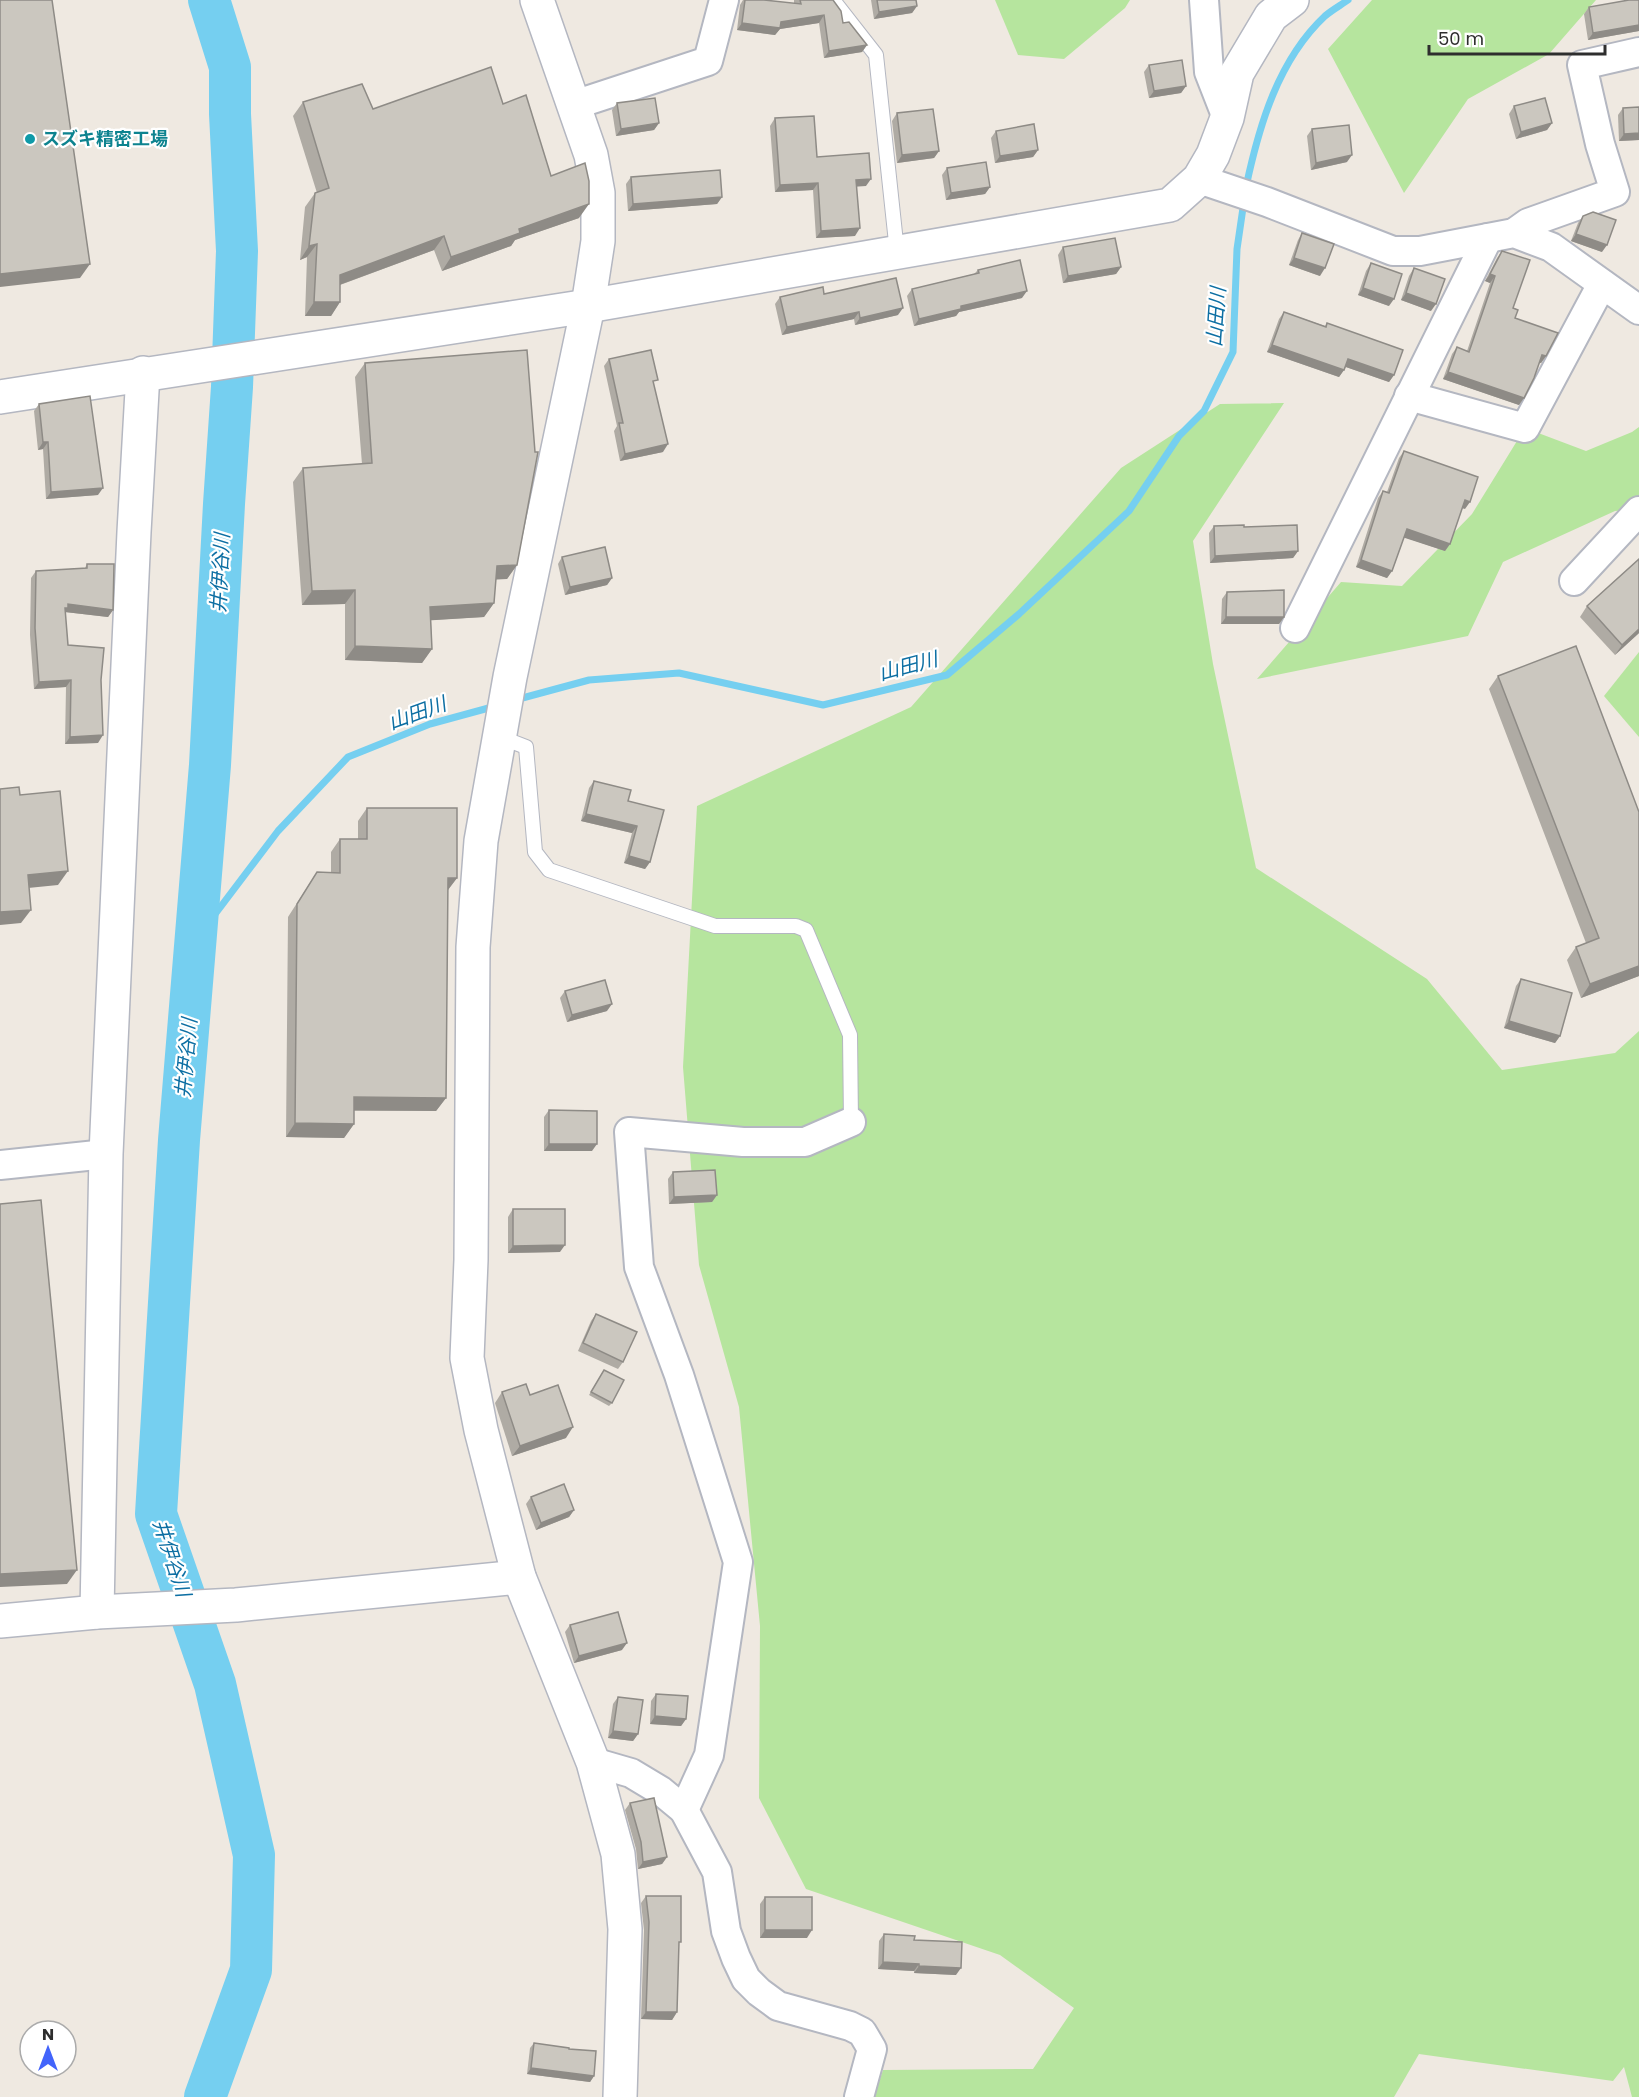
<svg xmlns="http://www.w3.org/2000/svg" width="1639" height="2097" font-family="Poppins,'Noto Sans JP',sans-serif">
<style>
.green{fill:#b6e59e}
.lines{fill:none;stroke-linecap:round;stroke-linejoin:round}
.stream{stroke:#75cff0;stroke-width:7}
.river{stroke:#75cff0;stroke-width:42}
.lane-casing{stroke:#b4b7c1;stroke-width:16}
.street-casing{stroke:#b4b7c1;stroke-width:32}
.secondary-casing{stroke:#b4b7c1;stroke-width:36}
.lane{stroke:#fff;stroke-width:14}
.street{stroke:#fff;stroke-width:28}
.secondary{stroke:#fff;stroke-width:33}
.wall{fill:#afaba4}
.shaded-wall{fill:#8e8b86}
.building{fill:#cbc7bf;stroke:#8e8b86;stroke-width:1.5}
.culture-dot{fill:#0f9aa8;stroke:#fff;stroke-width:2}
.labels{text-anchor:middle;stroke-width:4.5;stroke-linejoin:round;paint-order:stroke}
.culture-label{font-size:18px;font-weight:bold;fill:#0d838f;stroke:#fff;text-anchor:start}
.water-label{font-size:20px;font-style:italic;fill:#0d6fa3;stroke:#fff}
</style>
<rect width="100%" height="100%" fill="#efe9e1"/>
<g class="green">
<path d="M995,0H1130L1125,8L1064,59L1018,55Z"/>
<path d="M1372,0H1596L1549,54L1468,99L1404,193L1328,49Z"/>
<path d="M1284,403L1193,541L1213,664L1256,868L1427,979L1502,1070L1615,1053L1639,1031V2097H1632L1624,2067L1613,2081L1419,2054L1394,2097H874L883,2070L1033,2069L1074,2008L1000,1955L806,1889L759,1798L760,1626L739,1407L699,1265L683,1067L697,806L911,707L1121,468L1220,404Z"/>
<path d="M1639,427V519L1629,510L1615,511L1503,562L1468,636L1257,679L1341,582L1402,586L1472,514L1525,428L1586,451L1632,432Z"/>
<path d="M1639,652V737L1604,696Z"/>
</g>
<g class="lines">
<g class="stream">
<path d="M1246,187C1259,126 1278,60 1325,16C1332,10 1341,5 1348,0"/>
<path d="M515,700L589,680L679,673L823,705L947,675L1019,614L1129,511L1179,436L1204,411L1233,352L1237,249L1244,201"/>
<path d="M197,938L278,831L348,757L430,724L496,706"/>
</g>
<path class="river" d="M205,2097L251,1970L254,1855L215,1684L156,1514L179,1140L210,765L224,504L232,387L237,251L230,114V67L209,0"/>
<g class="lane-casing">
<g id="lane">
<path d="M833,0L876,55L897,252"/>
<path d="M500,737L526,747L535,852L549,870L715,926H796L806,930L850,1035L851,1122"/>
</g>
</g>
<g class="street-casing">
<g id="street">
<path d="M1204,0L1209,72L1227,118"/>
<path d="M574,105L708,61L724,0"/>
<path d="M1199,179L1267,202L1393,251H1420L1514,233L1551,247L1639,310"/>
<path d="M1514,233L1528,223L1615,192L1600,144L1582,65L1639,52"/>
<path d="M1409,396L1525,428L1602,284"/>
<path d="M1574,581L1639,511"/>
<path d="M1295,628L1488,238"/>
<path d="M0,1165L106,1154"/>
<path d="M593,1762L631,1773L661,1791L684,1810L717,1872L726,1931L736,1958L746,1979L759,1992L778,2006L850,2026L862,2032L872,2049L859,2097"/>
<path d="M684,1810L709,1755L738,1562L679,1375L639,1267L629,1132L743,1142H805L851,1122"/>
</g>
</g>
<g class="secondary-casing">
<g id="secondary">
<path d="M537,0L591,155L598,193V241L588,306L510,677L481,841L473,947L471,1260L467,1358L481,1430L519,1577L593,1762L618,1854L625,1929L620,2097"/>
<path d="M0,397L588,306L1170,205L1199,179L1213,155L1227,118L1237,73L1271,16L1292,0"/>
<path d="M97,1612L106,1154L134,532L143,373"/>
<path d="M0,1621L97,1612L236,1605L519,1577"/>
</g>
</g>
<use href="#lane" class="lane"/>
<use href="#street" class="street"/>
<use href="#secondary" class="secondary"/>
</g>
<g class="wall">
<path d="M743,0H764L794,4V0H833L843,23L867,45L862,52L824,58L819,23L780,29L775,35L737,30L740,5Z"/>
<path d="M871,0H916L917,6L912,13L874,19Z"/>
<path d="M1639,0V31L1588,40L1584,14L1589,7Z"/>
<path d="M1149,65L1186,86L1181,93L1149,98L1144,72Z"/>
<path d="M303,102L373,109L503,104L579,218L515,240L511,246L442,271L434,250L340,285V302L331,316H305L307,257L300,260L305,207L315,193H317L293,116Z"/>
<path d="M617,103L659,123L654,130L616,136L612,110Z"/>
<path d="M1514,106L1552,123L1547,130L1516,139L1509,114Z"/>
<path d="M1623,108L1639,140L1619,141L1618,115Z"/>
<path d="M897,113L939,151L934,158L897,163L892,121Z"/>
<path d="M775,118L817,157L866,186H857L855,236L816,238L813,190L775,192L770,126Z"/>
<path d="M1312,129L1347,162L1311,170L1307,136Z"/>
<path d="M996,131L1038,150L1033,157L995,163L991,138Z"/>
<path d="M947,168L990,187L985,194L946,200L942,175Z"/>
<path d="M631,177L722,197L717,204L628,211L626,184Z"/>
<path d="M1583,216L1602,252L1571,241L1578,223Z"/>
<path d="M1302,233L1320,276L1289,265L1298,240Z"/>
<path d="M1063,247L1121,267L1116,274L1063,283L1058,255Z"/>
<path d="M1502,251L1515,318L1546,356L1541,363H1539L1519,405L1443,379L1452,354L1457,347L1467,351L1490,283L1485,281L1497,258Z"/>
<path d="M1371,263L1389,306L1358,295L1366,271Z"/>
<path d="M1414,268L1431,311L1401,300L1409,276Z"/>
<path d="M978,270L1022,298L959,312L956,316L914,326L907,296L912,289L974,274Z"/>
<path d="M824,294L898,315L855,325L854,319L782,335L775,304L780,297Z"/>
<path d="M1284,312L1325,326L1327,323L1394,375L1389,382L1346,367L1339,377L1267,352L1279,319Z"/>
<path d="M609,359L663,452L620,461L614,431L617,426L604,366Z"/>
<path d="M365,363L517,565L507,579H496L494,603L484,617L431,620L432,649L422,663L345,660V604L302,605L293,482L303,468L362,464L355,377Z"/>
<path d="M39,404L98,495L46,499L43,449L38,450L34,411Z"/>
<path d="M1404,451L1465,509L1462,508L1450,544L1445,551L1404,537L1392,571L1387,578L1356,567L1378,498L1383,491L1387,492L1399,458Z"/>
<path d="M1214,526L1298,551L1293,558L1210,563L1209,533Z"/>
<path d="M562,557L612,578L607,585L565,595L558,564Z"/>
<path d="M1639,559V633L1615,655L1580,617L1587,606Z"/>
<path d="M87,564L113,610L108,617L65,612L68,645L101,680L98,743L65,744L66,687L34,689L30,635L31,578L36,571L85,568Z"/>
<path d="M1227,592L1284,617L1279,624H1221L1222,599Z"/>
<path d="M1498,676L1639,812V976L1581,998L1567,960L1576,947L1586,943L1489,689Z"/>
<path d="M594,781L628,801L650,862L645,869L624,863L632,833L581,821L589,788Z"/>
<path d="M367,808L457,878L448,890L446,1098L436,1111H354V1124L344,1138L286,1137L288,917L317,872L331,873V852L340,839H358V821Z"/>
<path d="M1521,979L1560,1036L1555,1043L1504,1028L1516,986Z"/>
<path d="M565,991L607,1011L567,1022L560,998Z"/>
<path d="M549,1110L592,1151H544V1117Z"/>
<path d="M673,1172L717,1195L712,1202L669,1204L668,1179Z"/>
<path d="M513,1209L560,1252L508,1253V1217Z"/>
<path d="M596,1314L623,1362L618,1369L578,1351L591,1321Z"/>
<path d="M604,1370L612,1403L609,1406L589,1395Z"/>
<path d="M502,1392L530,1395L566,1438L512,1456L495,1403Z"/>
<path d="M531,1497L574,1510L569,1517L536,1530L526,1504Z"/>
<path d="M570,1625L622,1650L574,1663L565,1632Z"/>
<path d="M656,1694L686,1719L681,1726L650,1724L651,1701Z"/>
<path d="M618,1697L638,1734L633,1741L608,1738L613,1704Z"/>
<path d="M630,1803L667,1857L662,1864L638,1869L636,1849L625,1810Z"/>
<path d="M646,1896L677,2012L672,2020L641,2019L644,1930L641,1903Z"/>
<path d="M765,1897L807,1938H760V1904Z"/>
<path d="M884,1934L914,1940L956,1975L914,1973V1971L878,1969L879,1941Z"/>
<path d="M534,2043L569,2049L594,2076L590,2082L527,2074L530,2048Z"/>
</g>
<g class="shaded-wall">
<path d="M917,6L912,13L874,19L879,12Z"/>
<path d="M824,15L819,23L780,29L775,35L737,30L742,23L781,22Z"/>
<path d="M1639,25V31L1588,40L1593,33Z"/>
<path d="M867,45L862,52L824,58L829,51Z"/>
<path d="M1186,86L1181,93L1149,98L1154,91Z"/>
<path d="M659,123L654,130L616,136L621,129Z"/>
<path d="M1552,123L1547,130L1516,139L1521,132Z"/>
<path d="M1639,133V140L1619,141L1624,134Z"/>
<path d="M1038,150L1033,157L995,163L1000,156Z"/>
<path d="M939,151L934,158L897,163L902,155Z"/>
<path d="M1352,155L1347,162L1311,170L1316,163Z"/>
<path d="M871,179L866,186L851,187L856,180Z"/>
<path d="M818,183L813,190L775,192L780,185Z"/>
<path d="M990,187L985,194L946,200L951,193Z"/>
<path d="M722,197L717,204L628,211L633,204Z"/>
<path d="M589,204L579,218L515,240L511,246L442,271L451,257L519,229Z"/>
<path d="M860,228L855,236L816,238L821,231Z"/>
<path d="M1576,234L1607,245L1602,252L1571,241Z"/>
<path d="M444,236L434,250L331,288L340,275Z"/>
<path d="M317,244L307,257L300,260L309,246Z"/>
<path d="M1294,258L1325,268L1320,276L1289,265Z"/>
<path d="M90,264L80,278L0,287V274Z"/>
<path d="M1121,267L1116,274L1063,283L1068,276Z"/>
<path d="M1490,274L1495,276L1490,283L1485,281Z"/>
<path d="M1363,288L1394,299L1389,306L1358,295Z"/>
<path d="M1027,291L1022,298L959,312L956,316L914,326L919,319L961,306Z"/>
<path d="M1406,293L1436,304L1431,311L1401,300Z"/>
<path d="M314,302H340L331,316H305Z"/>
<path d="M903,308L898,315L855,325L860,318Z"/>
<path d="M859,312L854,319L782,335L787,327Z"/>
<path d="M1272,345L1344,370L1339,377L1267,352Z"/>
<path d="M1542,355L1546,356L1541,363L1537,362Z"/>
<path d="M1348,359L1394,375L1389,382L1343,366Z"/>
<path d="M1448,372L1524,398L1519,405L1443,379Z"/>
<path d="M43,442H48L43,449L38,450Z"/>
<path d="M668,444L663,452L620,461L625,454Z"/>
<path d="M103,488L98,495L46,499L51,492Z"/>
<path d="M1465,500L1470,502L1465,509L1460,507Z"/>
<path d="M1407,529L1450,544L1445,551L1402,537Z"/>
<path d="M1298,551L1293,558L1210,563L1215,556Z"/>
<path d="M1361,560L1392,571L1387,578L1356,567Z"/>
<path d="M517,565L507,579L487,580L497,566Z"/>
<path d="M612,578L607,585L565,595L570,587Z"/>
<path d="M355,590L345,604L302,605L312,591Z"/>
<path d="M494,603L484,617L420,621L430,607Z"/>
<path d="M68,604L113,610L108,617L65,612L60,615Z"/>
<path d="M1226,617H1284L1279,624H1221Z"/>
<path d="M1639,629V633L1615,655L1622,645Z"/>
<path d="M355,646L432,649L422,663L345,660Z"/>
<path d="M71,680L66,687L34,689L39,682Z"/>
<path d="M103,735L98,743L65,744L70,737Z"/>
<path d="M586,814L637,826L632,833L581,821Z"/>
<path d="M629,856L650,862L645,869L624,863Z"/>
<path d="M68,871L58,885L18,889L28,875Z"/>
<path d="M448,878H457L447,891Z"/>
<path d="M31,910L21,923L0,925V912Z"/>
<path d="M1639,966V976L1581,998L1590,984Z"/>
<path d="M612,1004L607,1011L567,1022L572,1015Z"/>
<path d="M1509,1021L1560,1036L1555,1043L1504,1028Z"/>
<path d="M354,1097L446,1098L436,1111L344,1110Z"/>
<path d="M295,1123L354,1124L344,1138L286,1137Z"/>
<path d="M549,1144H597L592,1151H544Z"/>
<path d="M717,1195L712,1202L669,1204L674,1197Z"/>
<path d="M565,1245L560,1252L508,1253L513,1246Z"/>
<path d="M573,1427L566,1438L512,1456L520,1446Z"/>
<path d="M574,1510L569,1517L536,1530L541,1523Z"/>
<path d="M77,1570L67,1584L0,1587V1574Z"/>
<path d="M627,1643L622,1650L574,1663L579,1656Z"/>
<path d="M655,1716L686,1719L681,1726L650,1724Z"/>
<path d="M613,1731L638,1734L633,1741L608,1738Z"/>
<path d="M667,1857L662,1864L638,1869L643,1862Z"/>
<path d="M765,1930H812L807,1938H760Z"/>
<path d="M883,1962L919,1964L914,1971L878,1969Z"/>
<path d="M919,1966L961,1968L956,1975L914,1973Z"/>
<path d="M646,2012H677L672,2020L641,2019Z"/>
<path d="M531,2068L594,2076L590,2082L527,2074Z"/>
</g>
<g class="building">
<path d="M0,0H52L90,264L0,274Z"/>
<path d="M745,0H764L801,4L800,0H833L841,11L843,23L849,22L867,45L829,51L824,15L781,22L780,28L742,23Z"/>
<path d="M877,0H916L917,6L879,12Z"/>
<path d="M1629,0H1639V25L1593,33L1589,7Z"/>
<path d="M1182,60L1186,86L1154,91L1149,65Z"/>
<path d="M491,67L503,104L526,95L551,176L585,163L589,181V204L519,229L520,233L451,257L444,236L340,275V302H314L317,244L309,246L315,193L329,188L303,102L362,84L373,109Z"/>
<path d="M655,98L659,123L621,129L617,103Z"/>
<path d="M1545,98L1552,123L1521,132L1514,106Z"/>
<path d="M1639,107V133L1624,134L1623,108Z"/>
<path d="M933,109L939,151L902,155L897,113Z"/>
<path d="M814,116L817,157L869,153L871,179L856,180L860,228L821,231L818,183L780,185L775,118Z"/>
<path d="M1034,124L1038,150L1000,156L996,131Z"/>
<path d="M1349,125L1352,155L1316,163L1312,129Z"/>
<path d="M986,162L990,187L951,193L947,168Z"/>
<path d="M720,170L722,197L633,204L631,177Z"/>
<path d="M1593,212L1616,220L1607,245L1576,234L1583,216Z"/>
<path d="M1302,233L1334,244L1325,268L1294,258Z"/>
<path d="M1115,238L1121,267L1068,276L1063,247Z"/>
<path d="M1502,251L1530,260L1513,308L1518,310L1515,318L1558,333L1546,356L1542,355L1534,378L1524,398L1448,372L1457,347L1469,352L1495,276L1490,274Z"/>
<path d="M1020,260L1027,291L961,306V309L919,319L912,289L979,273L978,270Z"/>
<path d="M1371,263L1402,274L1394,299L1363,288Z"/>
<path d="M1414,268L1445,279L1436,304L1406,293Z"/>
<path d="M896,278L903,308L860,318L859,312L787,327L780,297L823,287L824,294Z"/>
<path d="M1284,312L1326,327L1327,323L1403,350L1394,375L1348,359L1344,370L1272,345Z"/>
<path d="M527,350L535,452H538L517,565L497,566L494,603L430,607L432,649L355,646V590L312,591L303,468L372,463L365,363Z"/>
<path d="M651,350L658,380L653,381L668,444L625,454L619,423H623L609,359Z"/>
<path d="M90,396L103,488L51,492L48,442H43L39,404Z"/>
<path d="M1404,451L1478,477L1470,502L1465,500L1450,544L1407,529L1392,571L1361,560L1383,491L1389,493Z"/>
<path d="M1244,525V527L1297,525L1298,551L1215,556L1214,526Z"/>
<path d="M605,547L612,578L570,587L562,557Z"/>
<path d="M1639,559V629L1622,645L1587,606Z"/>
<path d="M87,564H114L113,610L68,604V608H65L68,645L104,648L101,680L103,735L70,737L71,680L39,682L35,628L36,571L87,568Z"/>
<path d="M1284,590V617H1226L1227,592Z"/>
<path d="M1576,646L1639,812V966L1590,984L1576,947L1599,938L1498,676Z"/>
<path d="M594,781L631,790L628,801L664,810L650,862L629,856L637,826L586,814Z"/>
<path d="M19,787L20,795L60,791L68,871L28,875L31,910L0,912V789Z"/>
<path d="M367,808H457V878H448L446,1098L354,1097V1124L295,1123L297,904L317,872L340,873V839H367Z"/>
<path d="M1521,979L1572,993L1560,1036L1509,1021Z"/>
<path d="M605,980L612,1004L572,1015L565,991Z"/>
<path d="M549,1110L597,1111V1144H549Z"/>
<path d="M715,1170L717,1195L674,1197L673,1172Z"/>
<path d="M41,1200L77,1570L0,1574V1204Z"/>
<path d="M513,1209H565V1245L513,1246Z"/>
<path d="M596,1314L637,1332L623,1362L583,1343Z"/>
<path d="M604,1370L624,1380L612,1403L591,1392Z"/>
<path d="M526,1384L530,1395L558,1385L573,1427L520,1446L502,1392Z"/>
<path d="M564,1484L574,1510L541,1523L531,1497Z"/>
<path d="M618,1612L627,1643L579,1656L570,1625Z"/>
<path d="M656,1694L688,1696L686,1719L655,1716Z"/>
<path d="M618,1697L643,1700L638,1734L613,1731Z"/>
<path d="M654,1798L667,1857L643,1862L641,1842L630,1803Z"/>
<path d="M646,1896H681V1942H679L677,2012H646L649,1922Z"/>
<rect x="765" y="1897" width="47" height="33"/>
<path d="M884,1934L915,1936L914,1940L962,1942L961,1968L919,1966V1964L883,1962Z"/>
<path d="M534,2043L569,2048V2049L596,2051L594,2076L531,2068Z"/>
</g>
<circle class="culture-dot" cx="30" cy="139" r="6"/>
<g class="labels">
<g class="culture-label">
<text x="42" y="145">スズキ精密工場</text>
</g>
<g class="water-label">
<text transform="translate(1216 317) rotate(-86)" y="7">山田川</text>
<text transform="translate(220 573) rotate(-87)" y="7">井伊谷川</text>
<text transform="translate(908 666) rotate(-15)" y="7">山田川</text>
<text transform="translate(417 713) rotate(-20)" y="7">山田川</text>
<text transform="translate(186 1058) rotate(-85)" y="7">井伊谷川</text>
<text transform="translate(172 1558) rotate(72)" y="7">井伊谷川</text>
</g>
</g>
<g transform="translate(48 2049)"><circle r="28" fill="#ffffff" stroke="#ababab" stroke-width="1.5"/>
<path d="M0-4.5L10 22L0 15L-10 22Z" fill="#4264fb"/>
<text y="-9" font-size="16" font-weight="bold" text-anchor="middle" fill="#2e2e2e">N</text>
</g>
<path d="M1429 45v9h176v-9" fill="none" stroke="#2e2e2e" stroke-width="3"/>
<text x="1438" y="45" font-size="18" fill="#2e2e2e" stroke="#ffffff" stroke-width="4.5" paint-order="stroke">50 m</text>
</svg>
